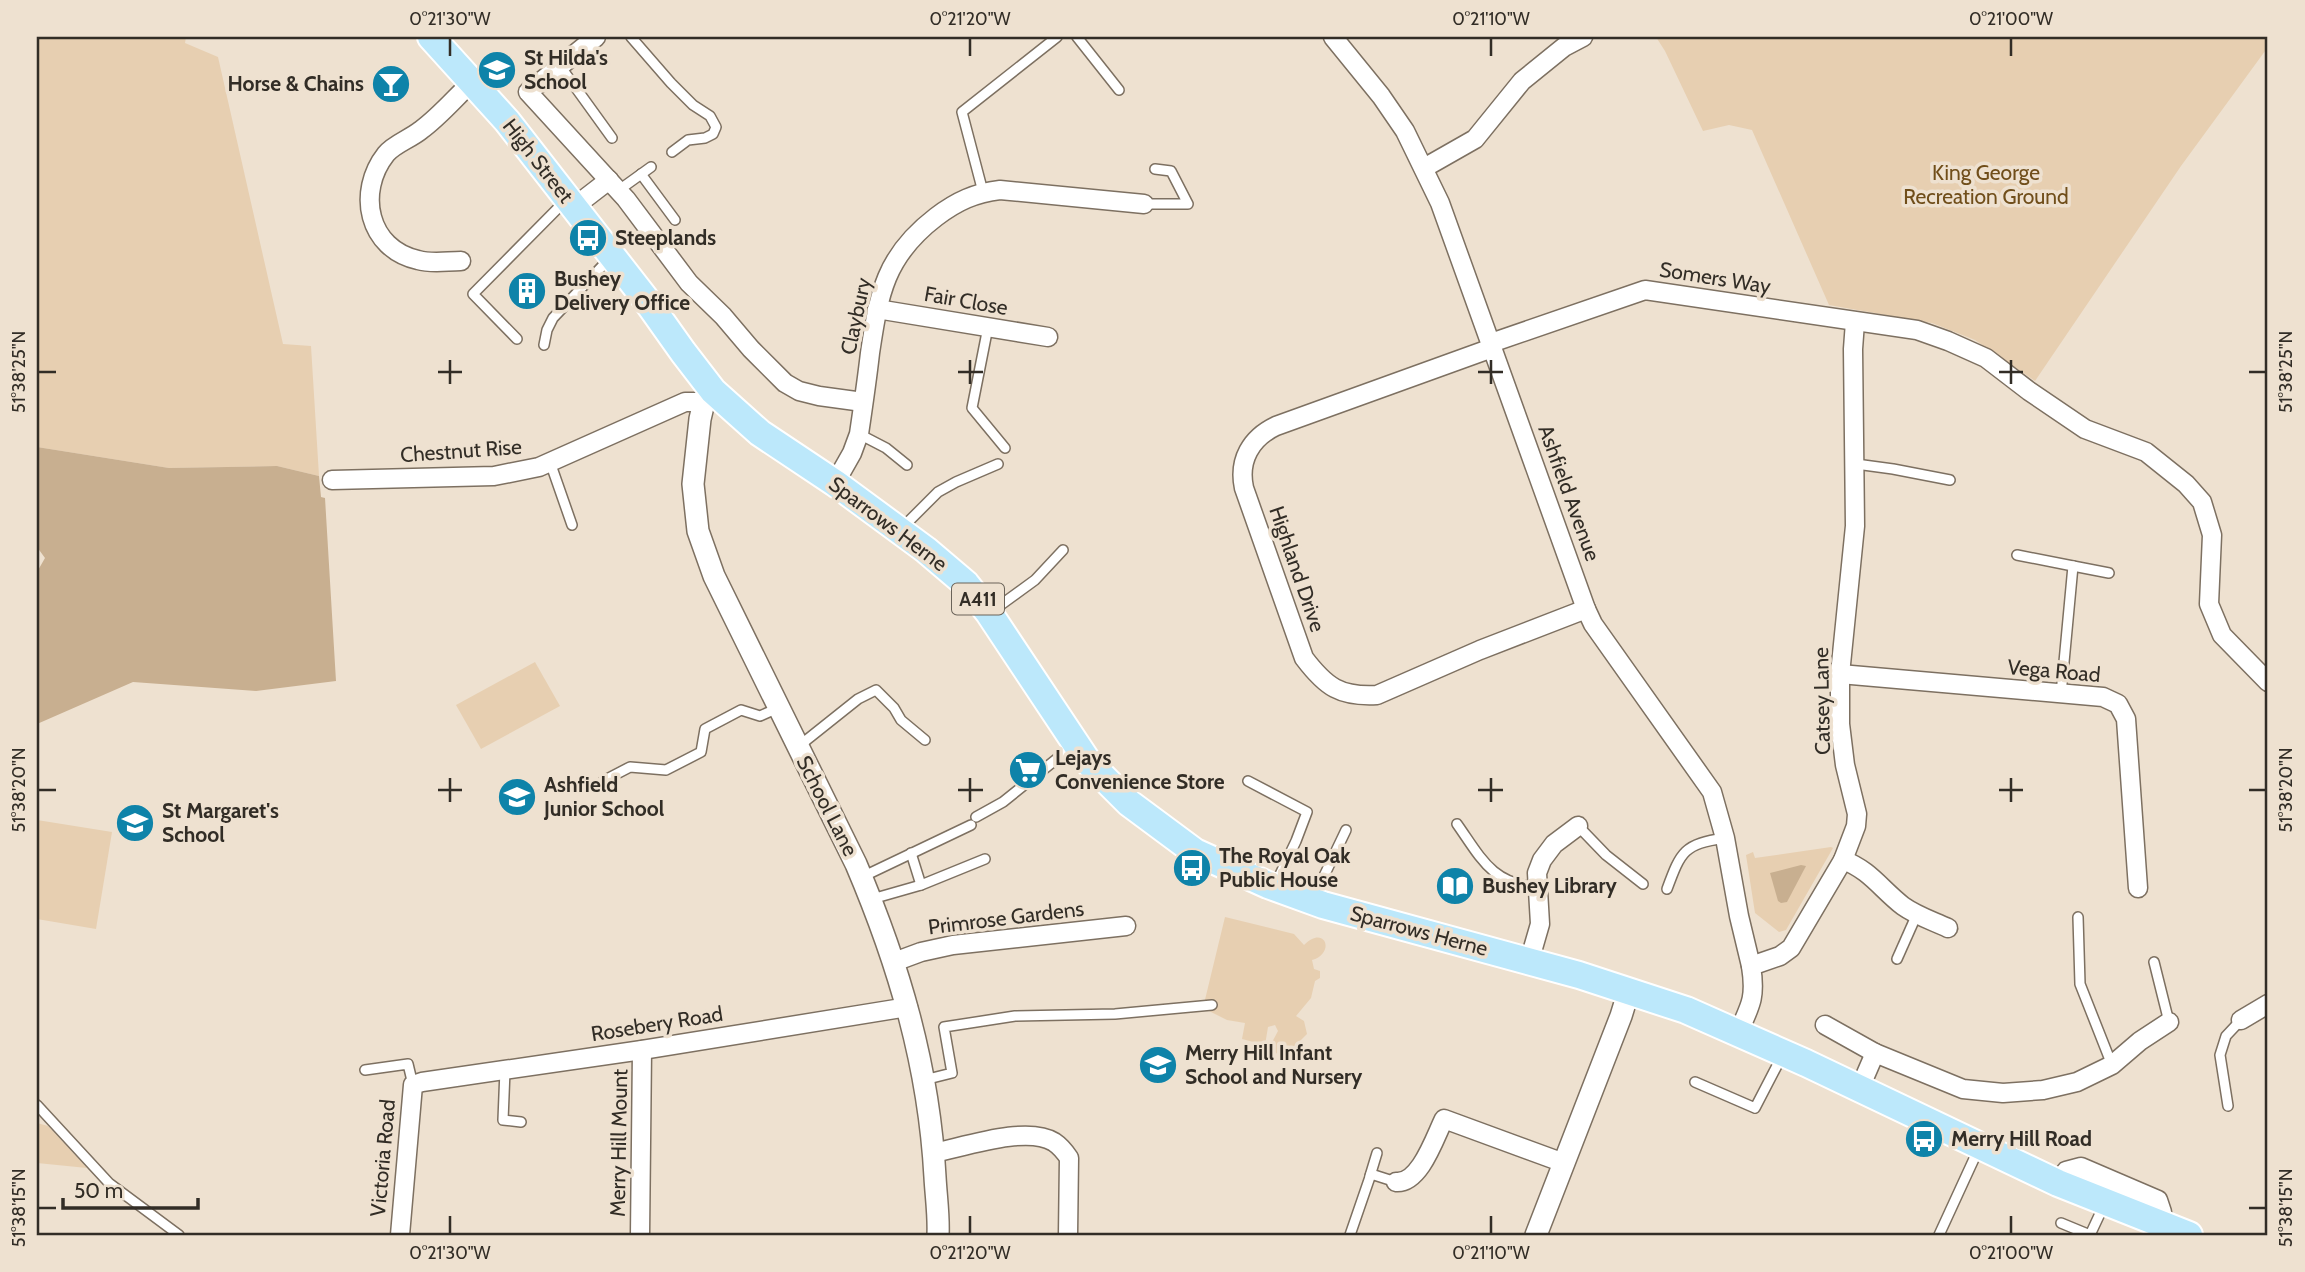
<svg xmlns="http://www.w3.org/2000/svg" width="2305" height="1272" font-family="Cabin,sans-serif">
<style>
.green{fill:#e7cfb1}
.forest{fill:#c8af90}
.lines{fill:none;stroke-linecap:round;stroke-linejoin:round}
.service-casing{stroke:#7d7061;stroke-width:12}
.minor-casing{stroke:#7d7061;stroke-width:21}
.tertiary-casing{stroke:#7d7061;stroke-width:24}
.primary-casing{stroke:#fff;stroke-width:30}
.service{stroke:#fff;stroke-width:9}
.minor{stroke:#fff;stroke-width:18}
.tertiary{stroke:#fff;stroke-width:21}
.primary{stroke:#bce8fb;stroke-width:26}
.ticks{fill:none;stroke:#322d26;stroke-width:2.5}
.labels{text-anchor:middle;stroke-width:7;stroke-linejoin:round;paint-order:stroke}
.shield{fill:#eee1d0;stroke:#6a6359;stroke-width:2}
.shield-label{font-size:19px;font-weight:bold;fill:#322d26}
.poi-label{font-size:21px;font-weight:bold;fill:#322d26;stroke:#eee1d0;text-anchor:start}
.street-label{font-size:21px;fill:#322d26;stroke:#eee1d0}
.park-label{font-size:21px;fill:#704e1a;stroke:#eee1d0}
.neatline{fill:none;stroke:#322d26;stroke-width:2.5}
.ticks-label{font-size:18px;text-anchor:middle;fill:#322d26}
</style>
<rect width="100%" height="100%" fill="#eee1d0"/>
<g class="green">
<path d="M37,37H186L185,43L218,57L283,344L311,346L319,476L277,466L169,468L37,447Z"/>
<path d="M1656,37H2268V47L2181,166L2035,381L1975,340L1932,323L1829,305L1752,130L1729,125L1703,131L1665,51Z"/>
<path d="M535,662L560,706L481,749L456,705Z"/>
<path d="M37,820L112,832L96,929L37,919Z"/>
<path d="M1831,847L1833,848L1786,930L1779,932L1755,913L1746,855L1753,852L1755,858Z"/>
<path d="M1225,917L1294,934L1304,945C1325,924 1336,953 1312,960L1314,969L1320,971V978L1315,981L1311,998L1296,1016L1304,1021L1307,1034L1291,1050L1287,1048L1278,1055L1270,1046L1278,1031L1275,1025L1268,1027L1265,1045L1242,1039L1245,1023L1227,1020L1203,1008Z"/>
<path d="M37,1123L48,1126L87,1168L37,1163Z"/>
</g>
<g class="forest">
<path d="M37,447L169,468L277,466L319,476L321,497L325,498L336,681L256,691L133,682L37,724V572L45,558L37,547Z"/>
<path d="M1801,865L1806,866L1787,902L1781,903L1778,901L1770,873Z"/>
</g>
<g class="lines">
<g class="service-casing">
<g id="service">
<path d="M631,37L671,83L693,105L710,116L716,127L713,134L705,138L688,140L672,152"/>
<path d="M1077,37L1119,90"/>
<path d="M560,66L612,138"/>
<path d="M641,174L675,220"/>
<path d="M619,190L651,167"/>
<path d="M983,192L962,112L1057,37"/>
<path d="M1144,204H1188L1171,171L1155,169"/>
<path d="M988,327L972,408L1005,448"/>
<path d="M517,339L473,294L566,200"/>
<path d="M544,345L547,330L553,318L609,259"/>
<path d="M859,434L886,448L907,465"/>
<path d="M550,462L572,525"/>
<path d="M1856,464L1893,469L1950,480"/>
<path d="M902,528L938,492L956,482L998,464"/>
<path d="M2017,555L2073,566L2061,694"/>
<path d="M2073,566L2109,573"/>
<path d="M991,612L1035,580L1063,550"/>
<path d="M799,746L858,699L876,690L894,708L901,720L925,740"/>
<path d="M603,781L630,767L666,770L701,752L705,729L741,710L760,716L778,708"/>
<path d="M1248,781L1307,812L1296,841L1275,885"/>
<path d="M976,817L1003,802L1074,745"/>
<path d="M1457,824C1481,858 1492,884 1537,887"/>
<path d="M1578,826L1606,855L1643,884"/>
<path d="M911,853L921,885"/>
<path d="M862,877L971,825"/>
<path d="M1667,889C1681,851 1684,844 1725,838"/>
<path d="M1314,897L1346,830"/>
<path d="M872,899L921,885L985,859"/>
<path d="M2078,917L2080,984L2112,1065"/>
<path d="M1897,959L1917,914"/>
<path d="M2154,962L2169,1022"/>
<path d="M365,1070L408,1064L413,1085"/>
<path d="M505,1070L503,1120L521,1122"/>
<path d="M924,1080L952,1073L944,1027L1015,1016L1115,1014L1212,1005"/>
<path d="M1695,1082L1755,1108L1782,1056"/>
<path d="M37,1105L109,1183L179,1235"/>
<path d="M2228,1106L2220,1055L2226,1036L2241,1020"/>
<path d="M1370,1176L1377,1153"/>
<path d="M2061,1223L2090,1235"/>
<path d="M1350,1235L1371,1174L1396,1182"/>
<path d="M1939,1235L1979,1148"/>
<path d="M2090,1235L2104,1205"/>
</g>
</g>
<g class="minor-casing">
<g id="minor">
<path d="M596,37L528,92L626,199L689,283L723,316L751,349L785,383L799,391L819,396L863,402"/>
<path d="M1333,37L1381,96L1405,131L1440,203L1586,609L1593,624L1712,792L1725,838L1739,916L1751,966"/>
<path d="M1424,168L1475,139L1522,81L1564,47L1583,37"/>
<path d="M574,207L609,180"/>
<path d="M461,261C447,261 432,264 418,260C368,249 356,192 386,154C394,144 410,139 421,130C439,117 455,98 472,82"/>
<path d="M877,309L1048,337"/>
<path d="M1491,343L1645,290L1917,330L1948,341L1986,358L2029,391L2085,429L2146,452L2186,484L2202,502L2212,535L2209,604L2222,635L2268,682"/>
<path d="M1492,348L1276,426C1251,438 1238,460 1244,488L1304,658C1326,687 1340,697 1377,695L1480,650L1586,609"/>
<path d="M332,480L494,476L539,467L685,402H704"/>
<path d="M835,483L852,453L859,434C863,407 867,380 870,353C879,293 885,256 936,217C957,201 975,193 1000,190L1144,204"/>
<path d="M1840,674L2103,697L2118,704L2126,719L2138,888"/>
<path d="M1843,860C1870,870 1881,889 1903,906C1917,916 1933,921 1948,928"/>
<path d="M894,962L921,952L953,945L1126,926"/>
<path d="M1529,962L1540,924L1537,873L1542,860L1554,844L1578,826"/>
<path d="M2241,1020L2268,1004"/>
<path d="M1825,1025L1875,1053L1963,1089L2003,1093L2043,1090L2077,1082L2112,1065L2140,1041L2169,1022"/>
<path d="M1738,1033C1751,1005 1756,997 1751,966L1780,956L1791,948L1843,860L1856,826L1857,814L1845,765L1840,724V674L1855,526L1853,349L1855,322"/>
<path d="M1859,1090L1875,1053"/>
<path d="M934,1153C964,1147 1027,1125 1054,1142C1060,1146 1065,1152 1069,1158L1068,1235"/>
<path d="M1396,1182C1420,1184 1435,1137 1444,1119L1564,1163"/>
<path d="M2058,1183L2066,1171L2081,1167L2158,1200L2162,1212L2158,1225"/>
<path d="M400,1235L413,1085L422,1082L642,1050L908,1007"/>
<path d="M640,1235L642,1050"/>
</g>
</g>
<g class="tertiary-casing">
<g id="tertiary">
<path d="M713,391L704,402L700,419L693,484L698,531L714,576L856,864C899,965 929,1066 935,1177C936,1196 939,1216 938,1235"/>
<path d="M1536,1235L1621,1016L1629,990"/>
</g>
</g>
<g class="primary-casing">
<path id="primary" d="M431,37L507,121L644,297L683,352L713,391L760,433L835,483L926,550L966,584L989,613L1088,762L1129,803L1195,852L1268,885L1323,905L1579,975L1686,1010L1806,1063L2058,1183L2189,1235"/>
</g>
<use href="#service" class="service"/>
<use href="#minor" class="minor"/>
<use href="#tertiary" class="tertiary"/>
<use href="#primary" class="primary"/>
</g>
<path class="ticks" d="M450,38V56M970,38V56M1491,38V56M2011,38V56M450,360V384M970,360V384M1491,360V384M2011,360V384M38,372H56M438,372H462M958,372H983M1478,372H1503M1999,372H2023M2249,372H2266M450,778V802M970,778V802M1491,778V802M2011,778V802M38,790H56M438,790H462M958,790H983M1478,790H1503M1999,790H2023M2249,790H2266M38,1208H56M2249,1208H2266M450,1216V1234M970,1216V1234M1491,1216V1234M2011,1216V1234"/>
<defs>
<g id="school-disc" transform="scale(2.0125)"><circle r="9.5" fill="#0e83a9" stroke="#eee1d0"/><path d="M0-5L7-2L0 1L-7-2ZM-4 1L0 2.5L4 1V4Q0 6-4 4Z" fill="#fff"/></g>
<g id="bar-disc" transform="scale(2.0125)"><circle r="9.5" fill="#0e83a9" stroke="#eee1d0"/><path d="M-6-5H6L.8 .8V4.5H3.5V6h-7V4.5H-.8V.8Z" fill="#fff"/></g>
<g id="bus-disc" transform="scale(2.0125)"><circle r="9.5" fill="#0e83a9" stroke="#eee1d0"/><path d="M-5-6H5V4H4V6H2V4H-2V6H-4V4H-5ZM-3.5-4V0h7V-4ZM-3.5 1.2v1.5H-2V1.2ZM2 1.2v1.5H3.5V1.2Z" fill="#fff"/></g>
<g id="building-disc" transform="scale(2.0125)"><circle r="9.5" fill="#0e83a9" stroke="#eee1d0"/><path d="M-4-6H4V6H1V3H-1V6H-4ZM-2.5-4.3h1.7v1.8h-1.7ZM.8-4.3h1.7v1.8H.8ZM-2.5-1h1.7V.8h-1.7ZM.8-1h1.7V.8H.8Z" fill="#fff"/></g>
<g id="supermarket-disc" transform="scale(2.0125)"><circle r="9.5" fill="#0e83a9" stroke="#eee1d0"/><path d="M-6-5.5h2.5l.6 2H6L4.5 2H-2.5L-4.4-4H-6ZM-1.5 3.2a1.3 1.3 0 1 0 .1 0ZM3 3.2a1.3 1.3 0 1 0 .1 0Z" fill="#fff"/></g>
<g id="library-disc" transform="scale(2.0125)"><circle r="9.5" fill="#0e83a9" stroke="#eee1d0"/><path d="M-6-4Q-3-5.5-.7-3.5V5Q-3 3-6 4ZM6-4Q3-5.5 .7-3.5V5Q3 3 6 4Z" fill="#fff"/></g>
</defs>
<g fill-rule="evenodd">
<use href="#school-disc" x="497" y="70"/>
<use href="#bar-disc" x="391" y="84"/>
<use href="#bus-disc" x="588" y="238"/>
<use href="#building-disc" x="527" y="291"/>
<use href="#supermarket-disc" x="1028" y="770"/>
<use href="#school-disc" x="517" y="797"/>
<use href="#school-disc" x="135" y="823"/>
<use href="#bus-disc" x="1192" y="868"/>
<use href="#library-disc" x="1455" y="886"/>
<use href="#school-disc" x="1158" y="1065"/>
<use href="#bus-disc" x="1924" y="1139"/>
</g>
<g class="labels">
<rect class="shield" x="952" y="583.5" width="52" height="31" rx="5"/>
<g class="shield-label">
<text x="978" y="606">A411</text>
</g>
<g class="poi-label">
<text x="524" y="65">St Hilda's<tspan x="524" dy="24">School</tspan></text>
<text x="364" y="91" text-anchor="end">Horse &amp; Chains</text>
<text x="615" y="245">Steeplands</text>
<text x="554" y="286">Bushey<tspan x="554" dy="24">Delivery Office</tspan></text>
<text x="1055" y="765">Lejays<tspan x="1055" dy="24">Convenience Store</tspan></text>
<text x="544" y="792">Ashfield<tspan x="544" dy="24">Junior School</tspan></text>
<text x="162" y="818">St Margaret's<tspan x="162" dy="24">School</tspan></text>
<text x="1219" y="863">The Royal Oak<tspan x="1219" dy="24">Public House</tspan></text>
<text x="1482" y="893">Bushey Library</text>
<text x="1185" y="1060">Merry Hill Infant<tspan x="1185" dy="24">School and Nursery</tspan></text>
<text x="1951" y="1146">Merry Hill Road</text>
</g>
<g class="street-label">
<text transform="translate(538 161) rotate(52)" y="7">High Street</text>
<text transform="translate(1715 278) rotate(9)" y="7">Somers Way</text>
<text transform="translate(966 301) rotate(10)" y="7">Fair Close</text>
<text transform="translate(856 316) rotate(-78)" y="7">Claybury</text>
<text transform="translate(461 451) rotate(-4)" y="7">Chestnut Rise</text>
<text transform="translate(1569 493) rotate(70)" y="7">Ashfield Avenue</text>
<text transform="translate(888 524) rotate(37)" y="7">Sparrows Herne</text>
<text transform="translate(1297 569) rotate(71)" y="7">Highland Drive</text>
<text transform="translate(2054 671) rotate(5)" y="7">Vega Road</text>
<text transform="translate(1822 701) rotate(-91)" y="7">Catsey Lane</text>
<text transform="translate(827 806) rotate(63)" y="7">School Lane</text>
<text transform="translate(1006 918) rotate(-7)" y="7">Primrose Gardens</text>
<text transform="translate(1419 931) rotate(15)" y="7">Sparrows Herne</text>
<text transform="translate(657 1024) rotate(-9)" y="7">Rosebery Road</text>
<text transform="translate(619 1143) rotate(-89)" y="7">Merry Hill Mount</text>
<text transform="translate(383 1158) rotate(-85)" y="7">Victoria Road</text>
</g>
<g class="park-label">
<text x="1986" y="180">King George<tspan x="1986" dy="24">Recreation Ground</tspan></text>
</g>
</g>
<rect width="2305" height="1272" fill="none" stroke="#eee1d0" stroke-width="77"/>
<path d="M63 1198v10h135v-10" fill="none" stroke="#322d26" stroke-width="3.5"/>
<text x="74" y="1198" font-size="21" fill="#322d26" stroke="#eee1d0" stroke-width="5" paint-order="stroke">50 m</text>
<rect x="38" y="38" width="2228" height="1196" class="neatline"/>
<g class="ticks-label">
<text x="450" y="25">0°21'30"W</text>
<text x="970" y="25">0°21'20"W</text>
<text x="1491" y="25">0°21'10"W</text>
<text x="2011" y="25">0°21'00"W</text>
<text transform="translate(19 372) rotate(-90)" y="6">51°38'25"N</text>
<text transform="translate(2286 372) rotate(-90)" y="6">51°38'25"N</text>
<text transform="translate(19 790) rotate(-90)" y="6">51°38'20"N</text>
<text transform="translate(2286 790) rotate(-90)" y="6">51°38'20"N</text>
<text transform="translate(19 1208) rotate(-90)" y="6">51°38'15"N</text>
<text transform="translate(2286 1208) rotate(-90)" y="6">51°38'15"N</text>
<text x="450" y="1259">0°21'30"W</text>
<text x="970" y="1259">0°21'20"W</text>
<text x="1491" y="1259">0°21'10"W</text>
<text x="2011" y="1259">0°21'00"W</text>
</g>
</svg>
